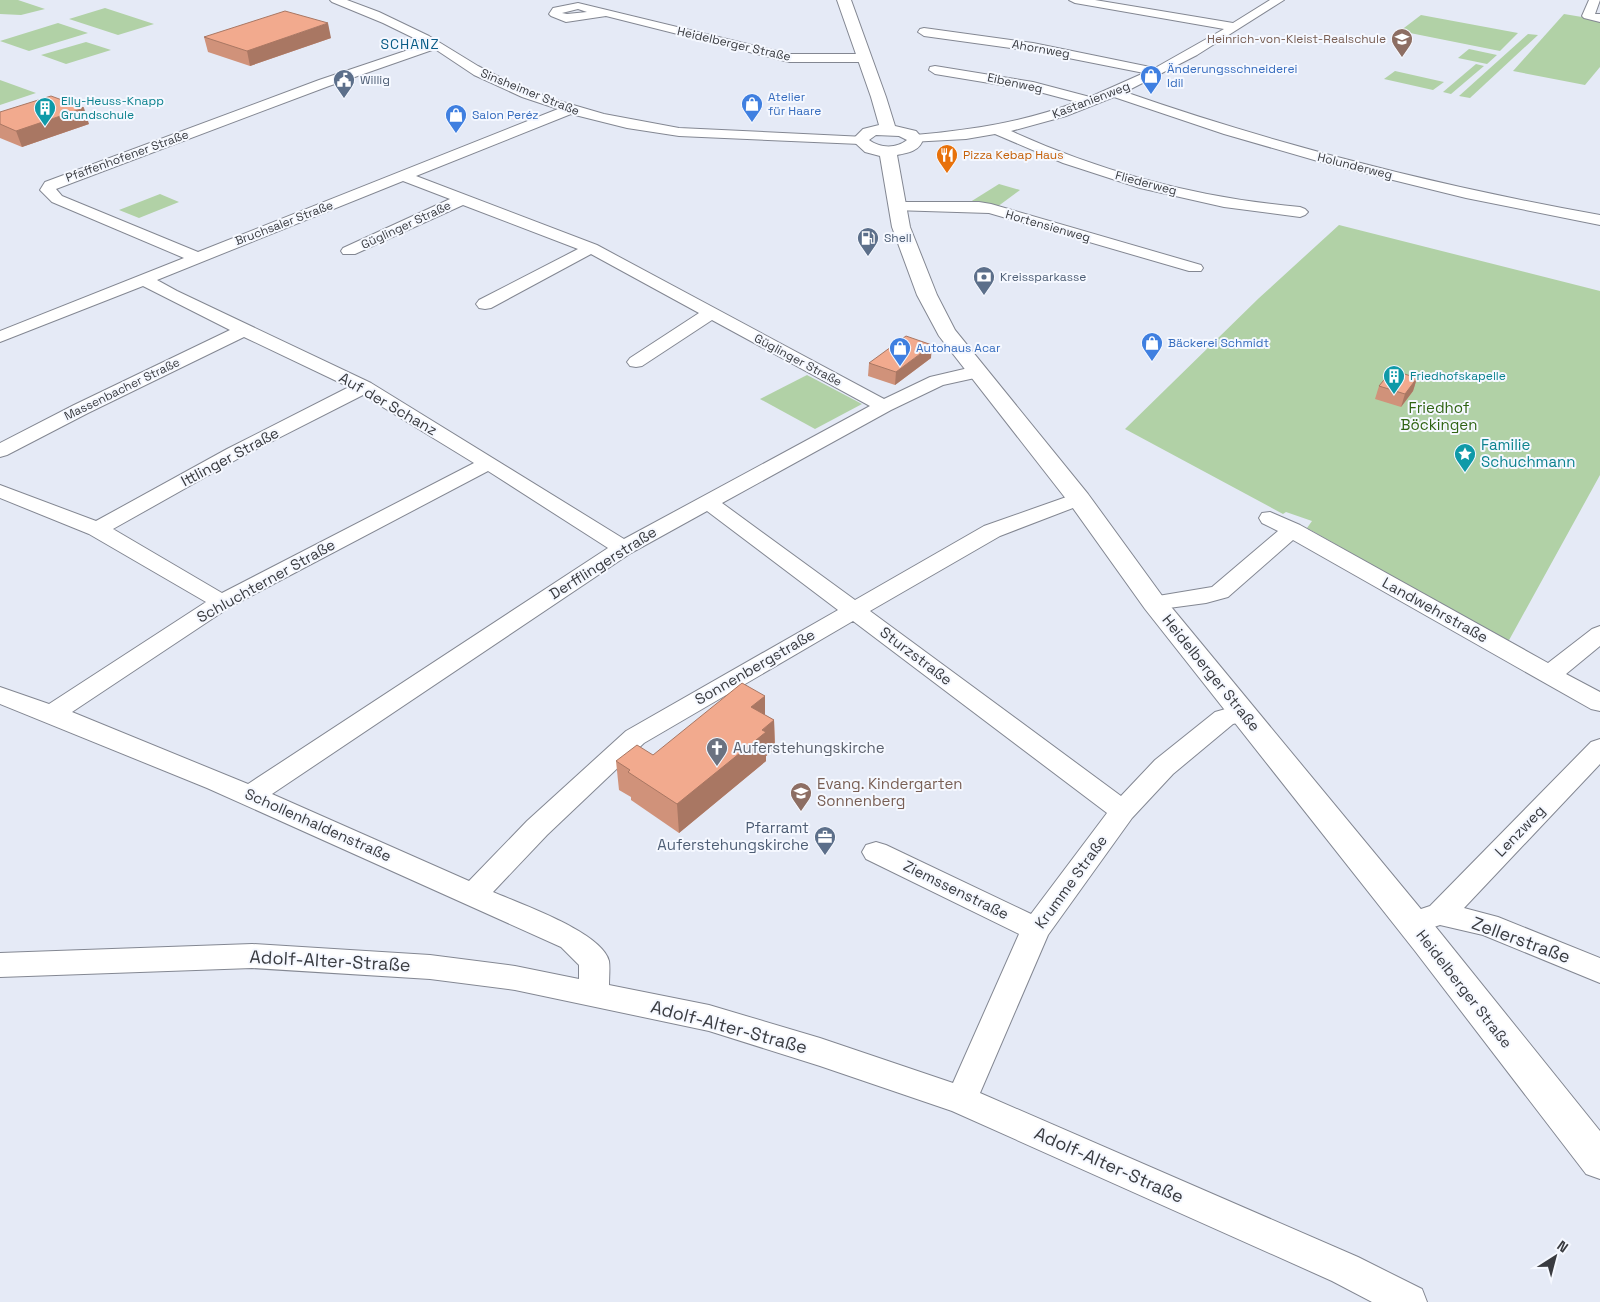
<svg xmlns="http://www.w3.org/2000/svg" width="1600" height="1302" font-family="'Space Grotesk',sans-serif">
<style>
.green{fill:#b1d1a6}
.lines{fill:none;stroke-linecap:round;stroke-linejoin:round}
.minor-casing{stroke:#838792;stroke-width:2}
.secondary-casing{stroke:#838792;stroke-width:2}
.minor{fill:#fff;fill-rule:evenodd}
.secondary{fill:#fff;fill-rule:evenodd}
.wall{fill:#d0927a}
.shaded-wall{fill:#a97763}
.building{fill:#f2aa8e;stroke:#a97763}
.labels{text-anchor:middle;stroke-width:4;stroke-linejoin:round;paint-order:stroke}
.far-education-label{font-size:12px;fill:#785e54;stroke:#f5f8ff;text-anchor:end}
.far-street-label{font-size:12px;fill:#393b40;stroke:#f5f8ff}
.far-shop-label{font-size:12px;fill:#366cbe;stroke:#f5f8ff;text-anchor:start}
.far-service-label{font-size:12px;fill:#4e5e75;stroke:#f5f8ff;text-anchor:start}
.far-culture-label{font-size:12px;fill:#0d838f;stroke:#f5f8ff;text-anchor:start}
.far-food-label{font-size:12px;fill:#c56008;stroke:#f5f8ff;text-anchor:start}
.far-neighbourhood-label{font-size:14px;letter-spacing:1px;fill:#075a86;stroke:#f5f8ff}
.street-label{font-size:15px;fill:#393b40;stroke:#f5f8ff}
.park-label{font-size:15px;fill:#2f6312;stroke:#f5f8ff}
.culture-label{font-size:15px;fill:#0d838f;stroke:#f5f8ff;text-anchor:start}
.worship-label{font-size:15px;fill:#5b616d;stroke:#f5f8ff;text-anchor:start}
.education-label{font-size:15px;fill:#785e54;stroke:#f5f8ff;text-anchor:start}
.service-label{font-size:15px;fill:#4e5e75;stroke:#f5f8ff;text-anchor:end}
.near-street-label{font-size:18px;fill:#393b40;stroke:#f5f8ff}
</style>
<rect width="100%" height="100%" fill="#e5eaf6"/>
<g class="green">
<path d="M0,0H18L45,9L21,15L0,14Z"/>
<path d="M105,8L154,24L118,35L69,19Z"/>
<path d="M1564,14L1600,20V67L1585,85L1513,71Z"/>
<path d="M1421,15L1518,33L1500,51L1400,31Z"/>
<path d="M58,23L88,33L29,51L0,41Z"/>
<path d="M1528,34L1538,35L1470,98L1459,96Z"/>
<path d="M86,42L111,50L66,64L41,55Z"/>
<path d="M1469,49L1497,55L1487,64L1458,58Z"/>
<path d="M1476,64L1484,66L1451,94L1443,92Z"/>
<path d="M1395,71L1444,82L1433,90L1384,79Z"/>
<path d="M0,80L36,93L0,105Z"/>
<path d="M999,184L1020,190L997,207L967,204Z"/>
<path d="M160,194L179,202L139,218L119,210Z"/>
<path d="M1339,225L1600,291V475L1508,642L1307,528L1312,521L1286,512L1283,514L1125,429L1259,298Z"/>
<path d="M807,375L862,404L815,429L760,399Z"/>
</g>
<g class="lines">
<g class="minor-casing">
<g id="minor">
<path d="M330,0H347L379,12L429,36L478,66L507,81L556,100L604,114L679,128L865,137L867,140L860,144L679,136L627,128L571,114L416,176L597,245L884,399L930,377L977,366L984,368L986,372L984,376L943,385L891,410L722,503L855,600L984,526L1072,495L1079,493L1086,495L1089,499L1086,503L1000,536L870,611L1121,796L1155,760L1215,712L1243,704L1252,707L1255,713L1252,719L1233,724L1173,774L1132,818L1048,935L980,1093L1358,1257L1422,1289L1427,1302H1372L1332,1281L952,1111L820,1066L709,1031L515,990L430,979L252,968L0,977V953L252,944L430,955L515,966L579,979V965L561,947L207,788L0,704V687L49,704L206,602L89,534L0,498V485L96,521L227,449L349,387L244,337L88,413L7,455L0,457V443L74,405L230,330L143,286L0,342V331L184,258L52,202L40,190L45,182L319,80L426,44L383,23L332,2ZM435,49L474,75L522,97L558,109L198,252L62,196L56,189L329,86ZM403,181L450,199L343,248L341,251L343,254H355L463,205L578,249L479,300L476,304L479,308L485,309L491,308L591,254L699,313L630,358L627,362L630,366L636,367L642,366L712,320L870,406L624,539L371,383L177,291L157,280ZM363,395L474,463L222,593L113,529L241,457ZM488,471L608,548L248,784L72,712L230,607ZM707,511L838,610L626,731L527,821L469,881L272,794L631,553ZM853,621L1107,813L1031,914L886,845L876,842L866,845L862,852L866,859L1019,934L953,1083L820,1038L709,1005L609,985C609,977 610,968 609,961C602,932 520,904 493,892L547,835L644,743Z"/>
<path d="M1069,0H1095L1233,23L1270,0H1284L1197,55L1125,92C1280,146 1438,186 1600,215V225L1466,198L1328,164L1224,134L1114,97L1066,116L1011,131C1103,173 1199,198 1300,207L1305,209L1308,212L1305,215L1300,217L1224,207L1140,188L1063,163L995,134L966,139L910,142L908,139L915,135C971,130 1024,122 1077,102L1032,90L935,74L929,70L930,67L935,66L1033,82L1090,97L1144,73L1033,51L924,36L918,32L920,29L924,28L1033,43L1155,68L1224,29L1075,3Z"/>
<path d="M1589,0H1600L1595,14H1600V22L1584,18L1582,16Z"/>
<path d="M578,3L789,54H864L870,58L864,62H789L606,16L566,22L551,16L549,14L553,8ZM578,9L587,12L567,14L562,13Z"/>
<path d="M898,202H979L991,204L1201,265L1203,268L1201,271H1189L989,213L893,210L890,207L893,204Z"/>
<path d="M1270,512L1300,525L1548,663L1592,629L1600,626V646L1566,674L1600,692V711L1591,709L1293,540L1228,597L1206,603L1154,610L1146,608L1143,603L1146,598L1212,587L1278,531L1262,523L1259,518L1262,513Z"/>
<path d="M1600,739V764L1464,908L1498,917L1600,958V983L1483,935L1440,925L1428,929L1418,926L1414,918L1418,910L1430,906L1591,742Z"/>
</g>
</g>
<g class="secondary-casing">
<path id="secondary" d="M837,0H851L886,97L895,126L916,131L923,139C920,151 908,153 897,155L910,227L937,295L955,330L1088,494L1163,597L1439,931L1600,1131V1179L1586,1174L1415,951L1145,609L1070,504L939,336L917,295L892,227L880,156L865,152L852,140L863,129L879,125L871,97ZM876,135L899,136L907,140C896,149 880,148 869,140Z"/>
</g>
<use href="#minor" class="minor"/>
<use href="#secondary" class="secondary"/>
</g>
<g class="wall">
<path d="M204,37L331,38L250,66L208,52Z"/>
<path d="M0,112L89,124L22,147L0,138Z"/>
<path d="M931,358L895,385L868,376L869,363Z"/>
<path d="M1417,378L1413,391L1401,407L1375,399L1379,386Z"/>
<path d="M765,696V715L774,720L775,749L766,756V761L679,833L631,800V797L619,790L616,761L653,755Z"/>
</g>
<g class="shaded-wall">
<path d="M328,23L331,38L250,66L247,51Z"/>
<path d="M84,108L89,124L22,147L16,131Z"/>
<path d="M932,345L931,358L895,385L896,372Z"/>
<path d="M1417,378L1413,391L1401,407L1405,394Z"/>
<path d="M765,696V725L751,707Z"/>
<path d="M774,720L775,749L766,756V761L679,833L677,804Z"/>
</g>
<g class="building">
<path d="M285,11L328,23L247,51L204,37Z"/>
<path d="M51,96L84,108L16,131L0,124V112Z"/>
<path d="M906,336L932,345L896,372L869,363Z"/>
<path d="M1392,370L1417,378L1405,394L1379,386Z"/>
<path d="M742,683L765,696L751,707L774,720L762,730L766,732L677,804L628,772L630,770L616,761L637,745L653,755Z"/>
</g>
<defs>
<g id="school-pin" transform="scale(1.125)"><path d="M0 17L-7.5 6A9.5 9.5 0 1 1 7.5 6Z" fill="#8d6e63" stroke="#f5f8ff"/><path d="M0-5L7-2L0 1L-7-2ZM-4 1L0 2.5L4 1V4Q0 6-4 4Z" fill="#fff"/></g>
<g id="shop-pin" transform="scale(1.125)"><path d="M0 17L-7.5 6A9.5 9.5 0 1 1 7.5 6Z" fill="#3f7fe0" stroke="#f5f8ff"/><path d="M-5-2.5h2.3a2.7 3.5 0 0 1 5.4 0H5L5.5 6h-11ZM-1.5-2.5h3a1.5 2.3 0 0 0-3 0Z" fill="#fff"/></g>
<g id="civic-pin" transform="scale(1.125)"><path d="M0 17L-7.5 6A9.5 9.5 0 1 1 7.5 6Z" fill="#5c6f8a" stroke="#f5f8ff"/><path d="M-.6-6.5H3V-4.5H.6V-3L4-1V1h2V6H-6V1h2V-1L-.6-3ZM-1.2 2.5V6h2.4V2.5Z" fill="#fff"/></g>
<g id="building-pin" transform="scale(1.125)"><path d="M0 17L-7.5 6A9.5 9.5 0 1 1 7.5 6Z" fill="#0f9aa8" stroke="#f5f8ff"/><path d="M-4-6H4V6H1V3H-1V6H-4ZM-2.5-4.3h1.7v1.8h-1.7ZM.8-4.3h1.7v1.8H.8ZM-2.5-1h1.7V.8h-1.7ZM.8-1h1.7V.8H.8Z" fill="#fff"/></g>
<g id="restaurant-pin" transform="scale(1.125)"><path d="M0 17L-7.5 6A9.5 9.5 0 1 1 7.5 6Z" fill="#e8710a" stroke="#f5f8ff"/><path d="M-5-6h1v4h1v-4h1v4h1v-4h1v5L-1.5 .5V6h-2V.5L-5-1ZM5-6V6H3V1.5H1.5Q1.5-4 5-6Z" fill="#fff"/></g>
<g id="fuel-pin" transform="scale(1.125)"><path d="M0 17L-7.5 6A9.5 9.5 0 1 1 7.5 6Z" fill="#5c6f8a" stroke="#f5f8ff"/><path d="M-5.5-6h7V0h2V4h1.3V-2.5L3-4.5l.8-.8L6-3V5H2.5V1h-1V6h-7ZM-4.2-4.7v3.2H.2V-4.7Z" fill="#fff"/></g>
<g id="bank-pin" transform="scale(1.125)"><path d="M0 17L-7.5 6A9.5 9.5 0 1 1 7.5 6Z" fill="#5c6f8a" stroke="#f5f8ff"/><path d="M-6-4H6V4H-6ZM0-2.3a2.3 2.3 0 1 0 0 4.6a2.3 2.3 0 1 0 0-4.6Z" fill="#fff"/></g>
<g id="sight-pin" transform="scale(1.125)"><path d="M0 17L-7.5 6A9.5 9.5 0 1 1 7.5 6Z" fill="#0f9aa8" stroke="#f5f8ff"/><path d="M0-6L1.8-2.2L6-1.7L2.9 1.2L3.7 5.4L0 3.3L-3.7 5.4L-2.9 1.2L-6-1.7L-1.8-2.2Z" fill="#fff"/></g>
<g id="church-pin" transform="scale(1.125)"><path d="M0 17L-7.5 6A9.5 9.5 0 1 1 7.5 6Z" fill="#6b7280" stroke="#f5f8ff"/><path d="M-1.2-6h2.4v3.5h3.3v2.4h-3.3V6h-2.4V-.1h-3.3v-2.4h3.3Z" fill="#fff"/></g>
<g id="office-pin" transform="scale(1.125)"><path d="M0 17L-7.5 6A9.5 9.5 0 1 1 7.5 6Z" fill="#5c6f8a" stroke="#f5f8ff"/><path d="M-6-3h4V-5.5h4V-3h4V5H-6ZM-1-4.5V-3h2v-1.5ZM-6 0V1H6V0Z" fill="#fff"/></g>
</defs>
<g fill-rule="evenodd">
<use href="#school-pin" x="1402" y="39"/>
<use href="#shop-pin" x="1151" y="76"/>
<use href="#civic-pin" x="344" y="80"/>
<use href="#shop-pin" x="752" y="104"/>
<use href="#building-pin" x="45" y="108"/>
<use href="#shop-pin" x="456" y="115"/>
<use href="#restaurant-pin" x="947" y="155"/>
<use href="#fuel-pin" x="868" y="238"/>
<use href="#bank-pin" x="984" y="277"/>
<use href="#shop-pin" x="1152" y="343"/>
<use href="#shop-pin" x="900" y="348"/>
<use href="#building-pin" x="1394" y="376"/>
<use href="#sight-pin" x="1465" y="454"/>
<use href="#church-pin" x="717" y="748"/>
<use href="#school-pin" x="801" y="793"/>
<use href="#office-pin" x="825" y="837"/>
</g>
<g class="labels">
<g class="far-education-label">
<text x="1386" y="43">Heinrich-von-Kleist-Realschule</text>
</g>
<g class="far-street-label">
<text transform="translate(734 44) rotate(13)" y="4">Heidelberger Straße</text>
<text transform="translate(1041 49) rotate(10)" y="4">Ahornweg</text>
<text transform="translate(1015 83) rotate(12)" y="4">Eibenweg</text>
<text transform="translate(530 92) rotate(22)" y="4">Sinsheimer Straße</text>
<text transform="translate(1091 100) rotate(-21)" y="4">Kastanienweg</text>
<text transform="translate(127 156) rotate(-20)" y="4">Pfaffenhofener Straße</text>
<text transform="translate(1355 166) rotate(14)" y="4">Holunderweg</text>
<text transform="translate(1146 183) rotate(15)" y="4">Fliederweg</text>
<text transform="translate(284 223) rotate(-21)" y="4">Bruchsaler Straße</text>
<text transform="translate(406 225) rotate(-25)" y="4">Güglinger Straße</text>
<text transform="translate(1048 226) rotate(16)" y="4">Hortensienweg</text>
<text transform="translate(798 360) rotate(28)" y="4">Güglinger Straße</text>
<text transform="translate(122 389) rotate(-26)" y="4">Massenbacher Straße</text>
</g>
<g class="far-shop-label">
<text x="1167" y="73">Änderungsschneiderei<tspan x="1167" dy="14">Idil</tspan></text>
<text x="768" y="101">Atelier<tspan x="768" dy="14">für Haare</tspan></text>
<text x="472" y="119">Salon Peréz</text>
<text x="1168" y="347">Bäckerei Schmidt</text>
<text x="916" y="352">Autohaus Acar</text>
</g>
<g class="far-service-label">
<text x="360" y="84">Willig</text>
<text x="884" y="242">Shell</text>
<text x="1000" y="281">Kreissparkasse</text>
</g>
<g class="far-culture-label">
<text x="61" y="105">Elly-Heuss-Knapp<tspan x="61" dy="14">Grundschule</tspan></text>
<text x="1410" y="380">Friedhofskapelle</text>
</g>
<g class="far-food-label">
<text x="963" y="159">Pizza Kebap Haus</text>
</g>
<g class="far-neighbourhood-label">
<text x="410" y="49">SCHANZ</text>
</g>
<g class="street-label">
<text transform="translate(388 404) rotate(30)" y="5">Auf der Schanz</text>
<text transform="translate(230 457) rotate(-28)" y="5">Ittlinger Straße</text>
<text transform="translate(603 563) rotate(-32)" y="5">Derfflingerstraße</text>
<text transform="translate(266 581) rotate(-29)" y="5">Schluchterner Straße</text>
<text transform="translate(1435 610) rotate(29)" y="5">Landwehrstraße</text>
<text transform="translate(916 656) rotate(37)" y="5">Sturzstraße</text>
<text transform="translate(755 667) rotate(-30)" y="5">Sonnenbergstraße</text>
<text transform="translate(1211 673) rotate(51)" y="5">Heidelberger Straße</text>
<text transform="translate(318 825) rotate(24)" y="5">Schollenhaldenstraße</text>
<text transform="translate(1520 831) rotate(-46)" y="5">Lenzweg</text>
<text transform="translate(1071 882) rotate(-54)" y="5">Krumme Straße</text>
<text transform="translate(956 890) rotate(26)" y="5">Ziemssenstraße</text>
<text transform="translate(1464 989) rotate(52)" y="5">Heidelberger Straße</text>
</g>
<g class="park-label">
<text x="1439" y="413">Friedhof<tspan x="1439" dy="17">Böckingen</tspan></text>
</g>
<g class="culture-label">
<text x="1481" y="450">Familie<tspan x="1481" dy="17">Schuchmann</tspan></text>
</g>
<g class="worship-label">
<text x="733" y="753">Auferstehungskirche</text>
</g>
<g class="education-label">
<text x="817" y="789">Evang. Kindergarten<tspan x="817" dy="17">Sonnenberg</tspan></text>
</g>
<g class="service-label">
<text x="809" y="833">Pfarramt<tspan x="809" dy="17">Auferstehungskirche</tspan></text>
</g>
<g class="near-street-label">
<text transform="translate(1521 940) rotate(20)" y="6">Zellerstraße</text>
<text transform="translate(330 961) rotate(3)" y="6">Adolf-Alter-Straße</text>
<text transform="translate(729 1027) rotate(15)" y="6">Adolf-Alter-Straße</text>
<text transform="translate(1109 1165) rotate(24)" y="6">Adolf-Alter-Straße</text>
</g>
</g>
<g transform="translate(1555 1257) rotate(36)" stroke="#f5f8ff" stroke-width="4" paint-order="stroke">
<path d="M0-4L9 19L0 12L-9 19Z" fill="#393b40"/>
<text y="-8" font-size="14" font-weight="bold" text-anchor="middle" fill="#393b40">N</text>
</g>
</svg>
